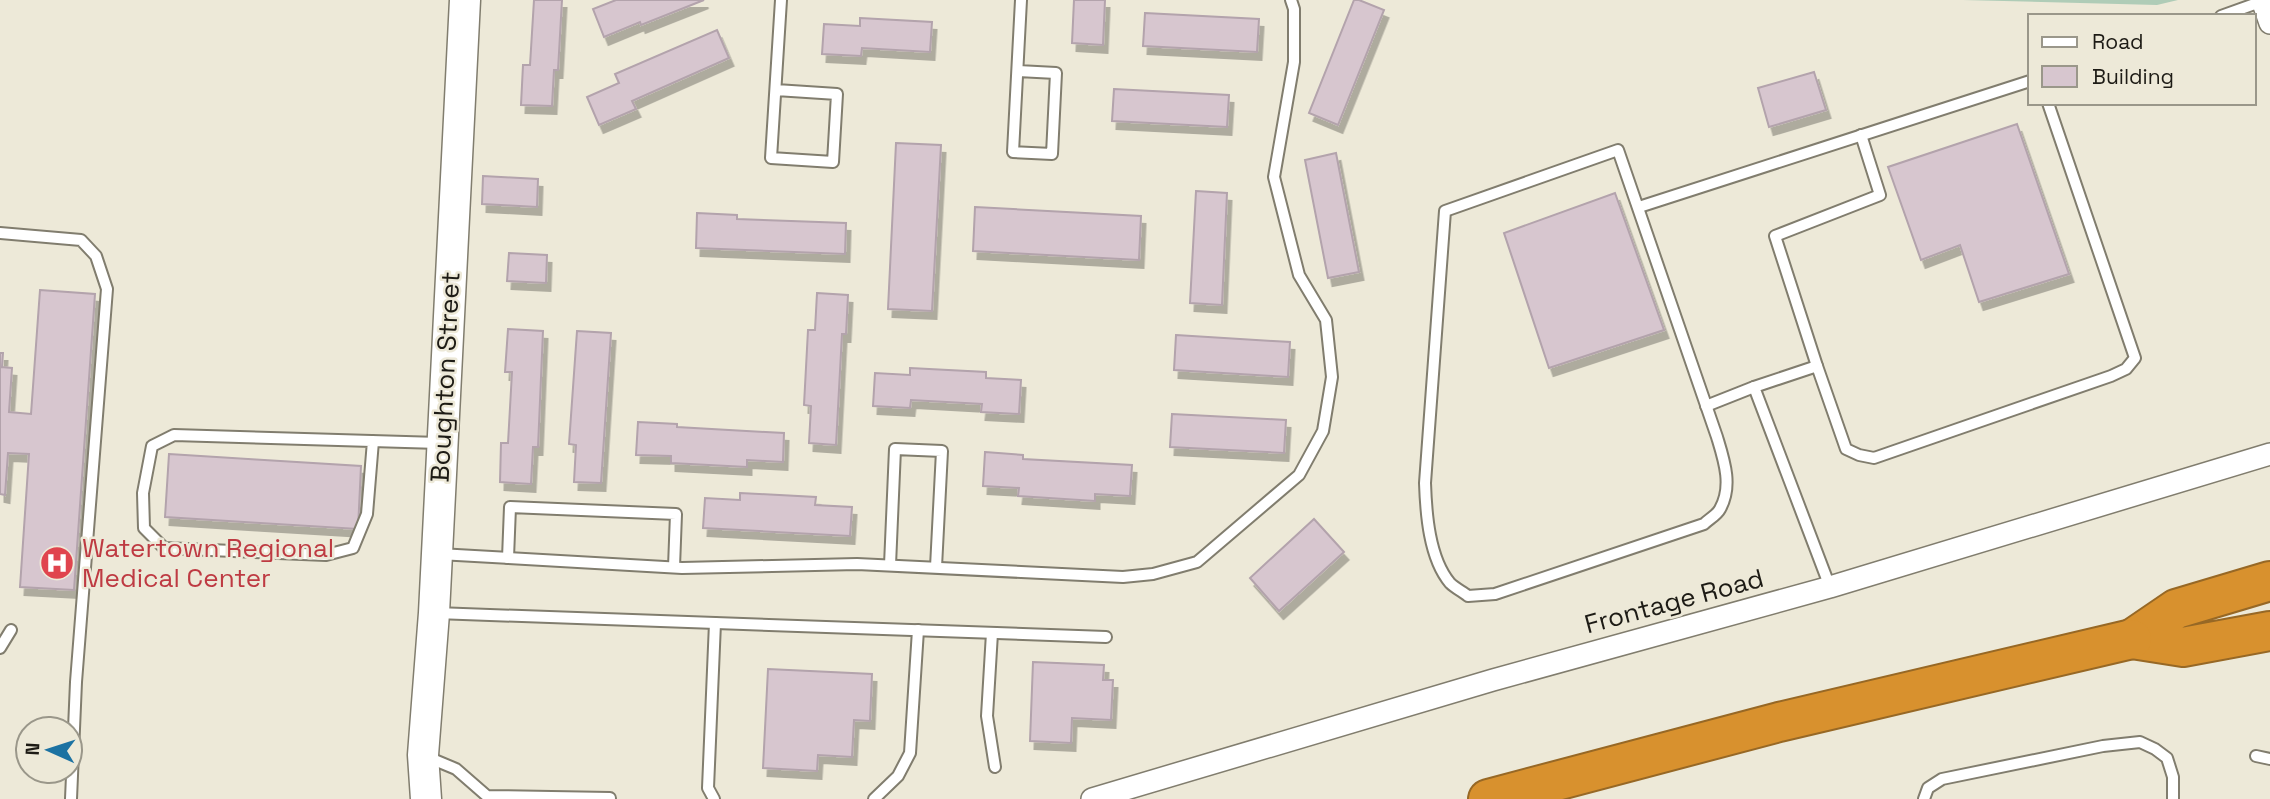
<svg xmlns="http://www.w3.org/2000/svg" width="2270" height="799" font-family="'Space Grotesk',sans-serif">
<style>
.green{fill:#afccb7}
.building{fill:#d7c6cf;stroke:#b3a3ac;stroke-width:2;filter:url(#shadow)}
.lines{fill:none;stroke-linecap:round;stroke-linejoin:round}
.lane-casing{stroke:#817d6e;stroke-width:14}
.street-casing{stroke:#817d6e;stroke-width:24}
.secondary-casing{stroke:#817d6e;stroke-width:33}
.highway-casing{stroke:#976825;stroke-width:42}
.lane{stroke:#fff;stroke-width:10}
.street{stroke:#fff;stroke-width:21}
.secondary{stroke:#fff;stroke-width:30}
.highway{stroke:#d8912e;stroke-width:38}
.labels{text-anchor:middle;stroke-width:5;stroke-linejoin:round;paint-order:stroke}
.street-label{font-size:26px;fill:#1d1b15;stroke:#ede9d8}
.health-label{font-size:26px;fill:#be3a42;stroke:#ede9d8;text-anchor:start}
</style>
<defs>
<filter id="shadow"><feDropShadow dx="4.5" dy="8" stdDeviation="0" flood-color="#0004"/></filter>
</defs>
<rect width="100%" height="100%" fill="#ede9d8"/>
<path class="green" d="M1963,0H2178L2157,5Z"/>
<g class="building">
<path d="M534,0H562L558,70H554L552,106L521,105L523,65H530Z"/>
<path d="M616,0H704L641,25L640,22L604,37L593,9Z"/>
<path d="M1074,0H1105L1103,45L1072,43Z"/>
<path d="M1354,0H1359L1384,10L1338,125L1309,113Z"/>
<path d="M1145,13L1259,19L1257,52L1143,46Z"/>
<path d="M860,18L932,22L930,52L862,48L861,56L822,54L824,24L860,26Z"/>
<path d="M717,30L729,58L632,101L636,109L599,125L587,97L619,83L615,74Z"/>
<path d="M1814,72L1826,110L1769,127L1758,88Z"/>
<path d="M1114,89L1229,95L1227,127L1112,121Z"/>
<path d="M2017,124L2069,274L1979,302L1960,245L1921,260L1888,167Z"/>
<path d="M896,143L941,145L932,311L888,309Z"/>
<path d="M1336,153L1359,272L1328,278L1305,160Z"/>
<path d="M483,176L538,179L537,207L482,204Z"/>
<path d="M1196,191L1227,193L1222,305L1190,303Z"/>
<path d="M1615,193L1664,330L1549,368L1504,233Z"/>
<path d="M975,207L1141,216L1139,260L973,251Z"/>
<path d="M697,213L737,215V219L846,223L845,254L696,248Z"/>
<path d="M509,253L547,255L546,283L507,281Z"/>
<path d="M40,290L95,294L74,590L20,587L29,454L8,453L5,495L0,494V353H3L2,367L12,368L9,412L31,414Z"/>
<path d="M817,293L848,295L846,334H842L836,445L809,443L811,406L804,405L808,330H815Z"/>
<path d="M508,329L543,331L538,447H533L531,484L500,482L501,443H508L512,372H505Z"/>
<path d="M577,331L611,333L601,483L574,482L576,445L569,444Z"/>
<path d="M1176,335L1290,342L1288,377L1174,370Z"/>
<path d="M910,368L986,372V378L1021,380L1019,414L981,412L982,404L911,400L910,408L873,406L875,373L910,375Z"/>
<path d="M1172,414L1286,420L1284,453L1170,447Z"/>
<path d="M638,422L677,424V427L784,433L783,462L747,460V467L671,463V456L636,455Z"/>
<path d="M985,452L1023,455V459L1132,465L1130,496L1095,494V501L1018,496L1019,488L983,486Z"/>
<path d="M169,454L361,466L358,529L165,517Z"/>
<path d="M740,493L816,497L815,505L852,507L850,536L703,528L705,498L740,500Z"/>
<path d="M1314,519L1344,552L1279,611L1250,578Z"/>
<path d="M1033,662L1104,665L1103,680H1113L1111,720L1072,718L1071,743L1030,741Z"/>
<path d="M768,669L872,674L870,721L854,720L852,757L818,755L817,771L763,768Z"/>
</g>
<g class="lines">
<g class="lane-casing">
<g id="lane">
<path d="M2221,16L2263,1"/>
<path d="M1018,71L1056,73L1052,154L1013,152L1021,0"/>
<path d="M776,90L837,94L833,162L771,158L781,0"/>
<path d="M1618,150L1717,437C1724,460 1733,486 1720,509C1717,515 1709,519 1704,524L1495,594L1468,596C1463,592 1455,588 1450,583C1429,558 1426,513 1425,483L1445,211Z"/>
<path d="M1639,207L2030,81"/>
<path d="M0,233L81,240L96,256L107,289L76,682L71,799"/>
<path d="M1817,366L1775,236L1880,195L1861,135"/>
<path d="M1706,406L1754,387"/>
<path d="M373,441L367,514L353,548L326,555L164,548L144,528L143,493L152,446L174,435L439,443"/>
<path d="M439,554L682,568L857,564L1123,577L1153,574L1197,562L1299,475L1323,431L1332,377L1326,320L1299,275L1274,177L1294,62V9L1291,0"/>
<path d="M508,558L510,507L676,514L674,567"/>
<path d="M890,565L895,449L942,451L936,567"/>
<path d="M1830,587L1754,387L1817,366L1846,449L1859,455L1874,458L2111,376L2126,369L2135,358L2048,103"/>
<path d="M436,613L1106,637"/>
<path d="M992,633L987,716L995,767"/>
<path d="M0,648L11,630"/>
<path d="M425,756L456,769L487,796L610,798"/>
<path d="M2256,756L2270,759"/>
<path d="M714,799L708,788L715,623"/>
<path d="M874,799L898,776L910,753L918,630"/>
<path d="M1924,799L1928,788L1942,779L2103,746L2140,742L2155,749L2167,758L2173,777V799"/>
</g>
</g>
<g class="street-casing">
<g id="street">
<path d="M2262,0L2270,23"/>
<path d="M1092,799L1493,680L1830,587L2270,454"/>
</g>
</g>
<g class="secondary-casing">
<path id="secondary" d="M426,799L423,755L434,613L465,0"/>
</g>
<g class="highway-casing">
<g id="highway">
<path d="M2270,581L2176,609L2132,639L2183,647L2270,631"/>
<path d="M1488,799L1779,722L2132,639"/>
</g>
</g>
<use href="#lane" class="lane"/>
<use href="#street" class="street"/>
<use href="#secondary" class="secondary"/>
<use href="#highway" class="highway"/>
</g>
<defs>
<g id="hospital-disc" transform="scale(1.75)"><circle r="9.5" fill="#e0444e" stroke="#ede9d8"/><path d="M-5-5h3v3.5h4V-5h3V5h-3V1.5h-4V5h-3Z" fill="#fff"/></g>
</defs>
<g fill-rule="evenodd">
<use href="#hospital-disc" x="57" y="563"/>
</g>
<g class="labels">
<g class="street-label">
<text transform="translate(445 377) rotate(-87)" y="9">Boughton Street</text>
<text transform="translate(1674 601) rotate(-15)" y="9">Frontage Road</text>
</g>
<g class="health-label">
<text x="82" y="557">Watertown Regional<tspan x="82" dy="30">Medical Center</tspan></text>
</g>
</g>
<rect x="2028" y="14" width="228" height="91" fill="#ede9d8" stroke="#9a978a" stroke-width="2"/>
<rect x="2042" y="37" width="35" height="10" fill="#ffffff" stroke="#9a978a" stroke-width="2"/>
<text x="2092" y="49" font-size="21" fill="#1d1b15">Road</text>
<rect x="2042" y="66" width="35" height="21" fill="#d7c6cf" stroke="#9a978a" stroke-width="2"/>
<text x="2092" y="84" font-size="21" fill="#1d1b15">Building</text>
<g transform="translate(49 750) rotate(273)"><circle r="33" fill="#ede9d8" stroke="#9a978a" stroke-width="2"/>
<path d="M0-5L12 26L0 18L-12 26Z" fill="#1c72a2"/>
<text y="-10" font-size="19" font-weight="bold" text-anchor="middle" fill="#1d1b15">N</text>
</g>
</svg>
